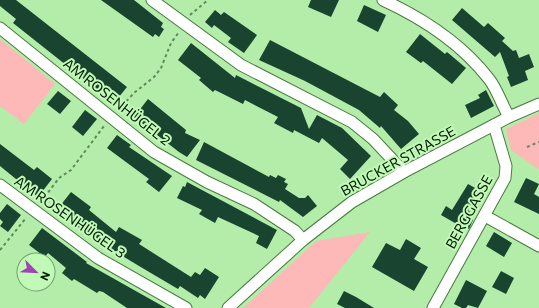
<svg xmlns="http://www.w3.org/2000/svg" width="539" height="308" font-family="Commissioner,sans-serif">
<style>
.green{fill:#fdb9b7}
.building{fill:#184430}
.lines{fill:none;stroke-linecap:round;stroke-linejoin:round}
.minor-casing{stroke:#477b3e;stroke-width:13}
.path{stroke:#61895b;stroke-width:2;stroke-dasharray:3 3;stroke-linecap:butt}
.minor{stroke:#fff;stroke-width:11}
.labels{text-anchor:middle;stroke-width:4;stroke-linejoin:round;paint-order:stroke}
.street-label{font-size:14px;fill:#051a03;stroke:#c1fab7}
</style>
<rect width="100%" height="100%" fill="#b4edaa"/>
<g class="green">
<path d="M0,39L55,84L24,124L0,106Z"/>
<path d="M539,113V170L511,150L506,129Z"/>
<path d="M370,232L309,308H243L316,241Z"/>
</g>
<g class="building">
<path d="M0,0H16L127,87L114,103L13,23L16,19L0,6Z"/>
<path d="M101,0H134L163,23L161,27L164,29L159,37L155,34L153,37Z"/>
<path d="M311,0H339L331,17L308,7Z"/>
<path d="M364,5L386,15L378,32L357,21Z"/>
<path d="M462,8L484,27L488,23L505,38L502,41L513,51L516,50L519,58L529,54L534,67L525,71L528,80L511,87L507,77L509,76L500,52L495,57L452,20Z"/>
<path d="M215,10L221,15L224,12L257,35L244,53L228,42L231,38L214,25L212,28L205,22Z"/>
<path d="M420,34L445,54L447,52L466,68L452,84L423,61L421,63L406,52Z"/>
<path d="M270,40L380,97L384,92L398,105L394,110L408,121L419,134L401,149L381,126L380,128L359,110L305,81L259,60Z"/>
<path d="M191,43L235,78L236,75L301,108L309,129L317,115L342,128L371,156L350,179L340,169L348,160L322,138L319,143L294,130L293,133L274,123L278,117L245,100L243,104L215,90L213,92L199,80L201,78L178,60Z"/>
<path d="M486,90L494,106L471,118L465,105L480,98L478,95Z"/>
<path d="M58,91L71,101L60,114L47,104Z"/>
<path d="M148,99L186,130L185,133L200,140L187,157L179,152L134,117Z"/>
<path d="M85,110L97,119L83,136L72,127Z"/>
<path d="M117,135L131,145L129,147L172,176L159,192L146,182L149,179L107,148Z"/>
<path d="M204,142L269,177L270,175L276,178L278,175L286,179L284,182L288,184L285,189L299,198H305L308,195L317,206L303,217L280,200L279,202L196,160Z"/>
<path d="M0,144L34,170L37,167L52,179L38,197L0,166Z"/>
<path d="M526,178L539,184L534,194L539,197V214L514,202Z"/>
<path d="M187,182L277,230L267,249L256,243L259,236L218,217L215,223L199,214L202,210L177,198L183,186L185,187Z"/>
<path d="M468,184L477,189L474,193L477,194L468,210L470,212L467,217L473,220L469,229L463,225L462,227L441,215L446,206L452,210Z"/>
<path d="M71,192L91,207L89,210L116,232L119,227L142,240L139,244L191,277L195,272L200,275L205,268L219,277L205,299L200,295L198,298L180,286L178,289L139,266L96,240L56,211Z"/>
<path d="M7,204L21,215L8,232L0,226L3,222L0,219V213Z"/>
<path d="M42,228L87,262L86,263L166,308H127L103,292L99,291L97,293L74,279L72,281L62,273L66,268L48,253L45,257L29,245Z"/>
<path d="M494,232L512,243L504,257L486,246Z"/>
<path d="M406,239L421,248L414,259L428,267L414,291L372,267L386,243L400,250Z"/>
<path d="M501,271L514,278L506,294L492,287Z"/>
<path d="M466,280L487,291L478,308L468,305L466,308H462L454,304Z"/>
<path d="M344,291L356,297L374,308H345L337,304Z"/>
</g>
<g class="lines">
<g class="minor-casing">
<g id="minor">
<path d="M152,0L241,65L352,122L373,139L404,172"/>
<path d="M383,0C422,18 462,44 489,79C497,89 502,105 509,117"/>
<path d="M0,28L154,152L207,182L254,204L295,231L303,240"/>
<path d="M0,185L98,258L186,308"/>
<path d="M485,216L539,246"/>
<path d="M228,308L303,240L352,202L404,172L509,117L539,104"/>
<path d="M433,308L505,178L506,166L494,125"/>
</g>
</g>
<g class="path">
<path d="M190,15L208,0"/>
<path d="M118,110L134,93L154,77L161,68L171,43L179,32"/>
<path d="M527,147L539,142"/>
<path d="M41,202L59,178L71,170L104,126"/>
<path d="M0,250L26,218"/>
</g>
<use href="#minor" class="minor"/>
</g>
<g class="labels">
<g class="street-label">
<text transform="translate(117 102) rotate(38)" y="5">AM ROSENHÜGEL 2</text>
<text transform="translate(398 161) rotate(-29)" y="5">BRUCKER STRASSE</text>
<text transform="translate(469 212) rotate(-61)" y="5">BERGGASSE</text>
<text transform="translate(70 217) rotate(35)" y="5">AM ROSENHÜGEL 3</text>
</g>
</g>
<g transform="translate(36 272) rotate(114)"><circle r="19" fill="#c1fab7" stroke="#76a06f"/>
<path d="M0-3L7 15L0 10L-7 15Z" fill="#a046b1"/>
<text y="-6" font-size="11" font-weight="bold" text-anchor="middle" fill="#051a03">N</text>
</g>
</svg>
